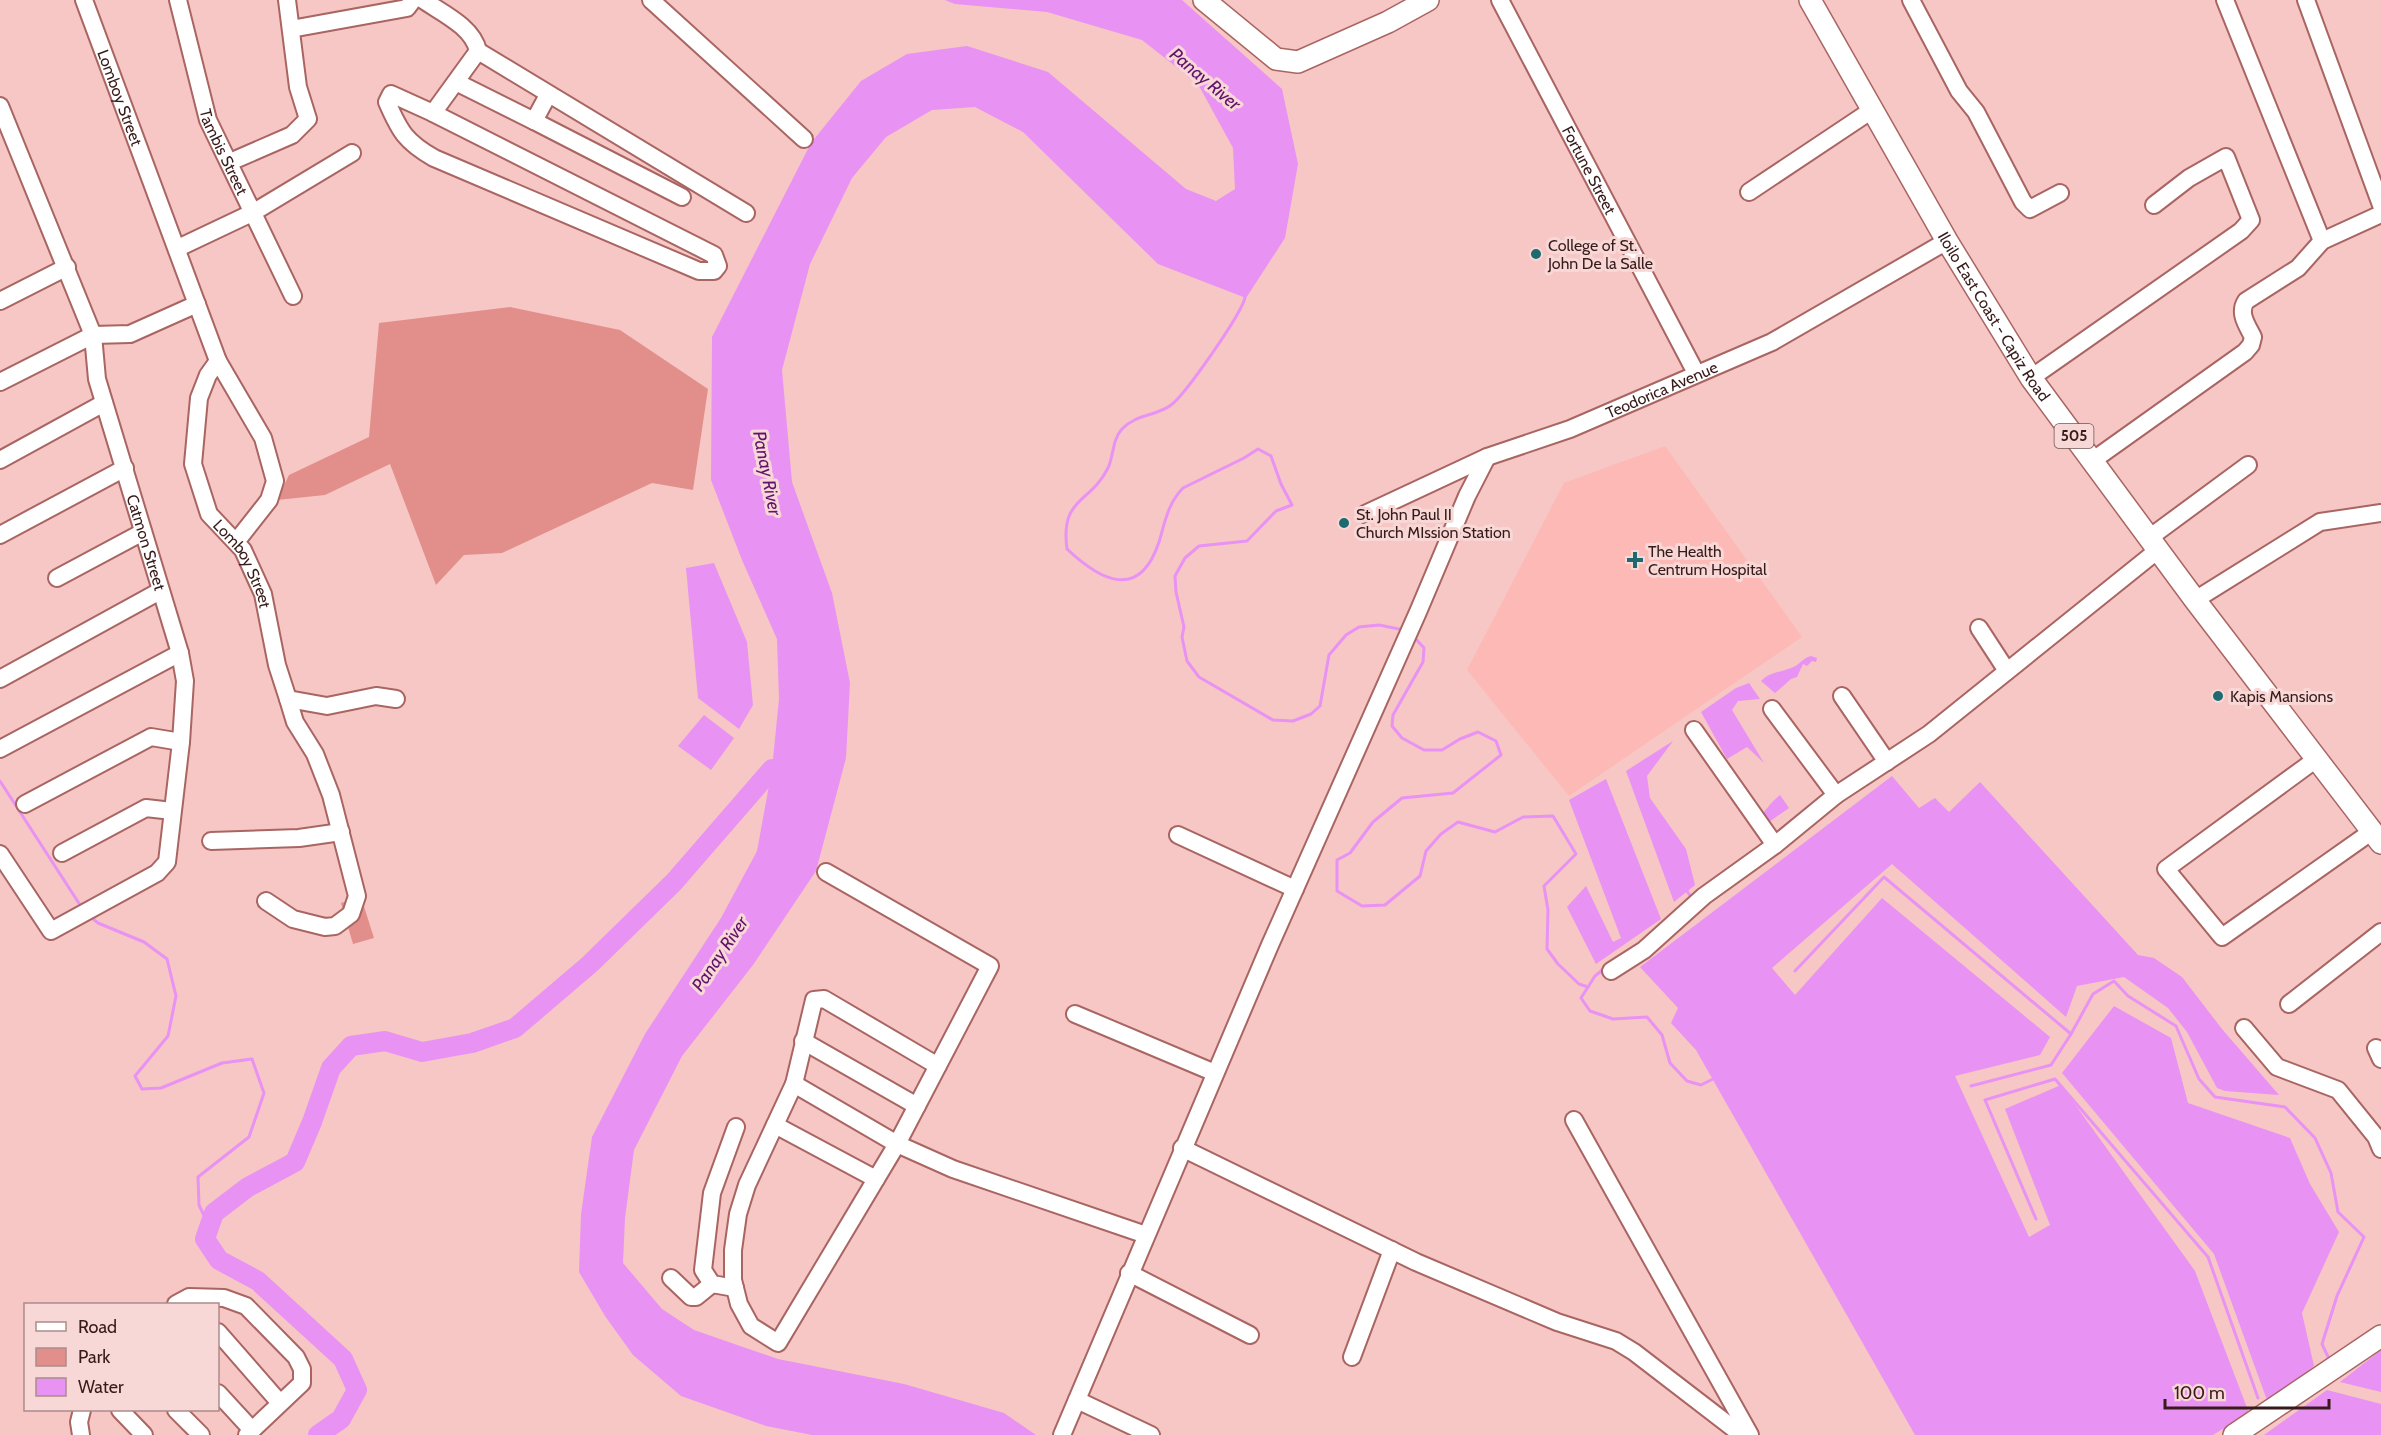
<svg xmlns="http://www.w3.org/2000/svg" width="2381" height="1435" font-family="Cabin,sans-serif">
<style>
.built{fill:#fdb9b6}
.green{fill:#e28f8c}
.water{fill:#e892f4}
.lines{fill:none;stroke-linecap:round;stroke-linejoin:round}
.stream{stroke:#e892f4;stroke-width:3}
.river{stroke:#e892f4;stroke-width:20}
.minor-casing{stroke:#a96562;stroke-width:20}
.major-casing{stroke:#a96562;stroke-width:24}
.minor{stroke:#fff;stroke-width:16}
.major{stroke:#fff;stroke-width:21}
.poi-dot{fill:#1d6a70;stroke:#f8d8d6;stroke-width:2}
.labels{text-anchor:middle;stroke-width:6;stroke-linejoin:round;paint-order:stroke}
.shield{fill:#f8d8d6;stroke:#715452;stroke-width:1.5}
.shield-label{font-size:15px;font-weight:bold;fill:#371b1a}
.street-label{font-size:16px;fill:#371b1a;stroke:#f8d8d6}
.poi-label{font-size:16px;fill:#371b1a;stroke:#f8d8d6;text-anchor:start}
.water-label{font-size:18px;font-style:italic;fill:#61136c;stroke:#f8d8d6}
</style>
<rect width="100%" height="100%" fill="#f6c7c4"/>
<path class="built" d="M1665,446L1802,637L1569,796L1467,670L1564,483Z"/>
<g class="green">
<path d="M510,307L620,330L708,389L693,490L652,483L502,553L464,555L436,585L390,464L325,495L277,500L289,475L369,437L379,323Z"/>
<path d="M361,897L374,938L353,944L341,903Z"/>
</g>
<g class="water">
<path d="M945,0H1182L1282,89L1298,164L1285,238L1246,298L1158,264L1023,132L975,107L932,110L886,137L852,178L810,264L782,370L792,482L832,593L850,683L846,758L816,871L753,965L682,1056L634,1150L625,1218L623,1263L662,1309L694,1330L778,1359L904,1384L1004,1413L1036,1435H812L766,1426L681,1396L633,1355L605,1316L579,1272L581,1214L592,1137L645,1034L721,918L757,851L772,769L779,699L777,639L742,560L711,480L712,337L811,143L861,81L907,54L967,46L1048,72L1186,189L1216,201L1235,189L1233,148L1198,84L1142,40L1047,12L955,4Z"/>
<path d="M714,563L747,642L753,705L739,729L698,698L686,568Z"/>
<path d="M1811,656L1817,658L1816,662L1812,661L1807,666L1803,664L1797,677L1791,679L1775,693L1761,681C1771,671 1779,673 1791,668C1800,665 1802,658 1811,656Z"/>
<path d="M1749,683L1760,699L1738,701L1732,710L1764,763L1747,747L1727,759L1701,712L1736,688Z"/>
<path d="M704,715L734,738L711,770L678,746Z"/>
<path d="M1673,741L1647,776L1650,798L1686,849L1695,885L1674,902L1626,771Z"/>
<path d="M1892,776L1919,808L1935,798L1949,812L1980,782L2138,955L2154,958L2182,977L2222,1029L2279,1095L2225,1091L2217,1088L2187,1032L2168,1008L2124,977L2077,986L2066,1017L1892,864L1772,968L1795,995L1882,898L2050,1037L2040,1055L1955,1076L2029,1237L2050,1225L2005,1109L2061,1085L2195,1271L2249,1413L2213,1435H1915L1696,1050L1671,1023L1678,1008L1640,967Z"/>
<path d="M1606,779L1661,919L1596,964L1567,907L1586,886L1613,942L1621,938L1569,800Z"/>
<path d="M1780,795L1789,808L1766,824L1760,816C1767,809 1771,802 1780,795Z"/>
<path d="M2114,1006L2171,1038L2188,1103L2290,1138L2310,1184L2339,1232L2302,1313L2314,1366L2268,1403L2214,1254L2062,1073Z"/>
<path d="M2381,1350V1392L2340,1382Z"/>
<path d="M2327,1390L2381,1404V1435H2264Z"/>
</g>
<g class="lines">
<g class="stream">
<path d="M1245,297C1243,312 1185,395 1171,405C1157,416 1136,414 1122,429C1112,440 1114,455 1108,468C1090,504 1060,497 1067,549C1100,580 1139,602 1159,542C1165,522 1168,503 1183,488L1244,458L1258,449L1271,456L1281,484L1292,505L1276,511L1247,541L1199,546L1185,558L1175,576L1176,592L1184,627L1182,637L1187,661L1199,677L1273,720L1293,721L1311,714L1320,706L1329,655L1346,635L1359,627L1379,625L1404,630"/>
<path d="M1414,637L1424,648L1423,662L1393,715L1392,726L1402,738L1424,750H1442L1460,739L1478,732L1496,741L1501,755L1453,793L1402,798L1373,822L1350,853L1337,860V891L1362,906L1385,905L1420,876L1426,851L1441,834L1458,822L1495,832L1523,817L1553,816L1576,854L1544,886L1548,910L1547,949L1558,964L1579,984L1588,987"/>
<path d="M0,781L82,908"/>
<path d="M1687,891L1693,900"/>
<path d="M91,917L98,923L144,942L167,959L176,996L168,1036L135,1076L142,1089L161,1088L222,1063L252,1059L264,1093L249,1137L198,1177L199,1205L209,1226"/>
<path d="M1606,967L1595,976L1581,998L1590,1011L1613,1019L1647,1017L1662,1035L1670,1063L1687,1081L1701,1085L1713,1079"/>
<path d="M1795,971L1884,877L2071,1034L2093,994L2114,981L2128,996L2176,1026L2199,1079L2215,1097L2285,1107L2315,1138L2331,1173L2338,1212L2364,1237L2337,1296L2322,1344L2330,1361"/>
<path d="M1971,1086L2051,1065L2071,1034"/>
<path d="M2036,1219L1985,1100L2055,1079L2208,1257L2258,1398"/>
</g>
<path class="river" d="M318,1435L341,1419L357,1390L343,1359L258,1281L219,1260L205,1239L214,1213L248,1187L295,1162L312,1122L331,1068L351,1046L385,1041L422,1052L472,1043L515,1028L590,964L674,882L772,769"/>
<g class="minor-casing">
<g id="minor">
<path id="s1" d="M84,0L218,361L263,438L275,481L269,500L236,542"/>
<path id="s2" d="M178,0L208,120L293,296"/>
<path d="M423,0C442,13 473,27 478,51L433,113"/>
<path d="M651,0L804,139"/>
<path id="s3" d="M1500,0L1696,373"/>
<path d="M1911,0L1959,91L1976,112L2023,202L2030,209L2060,193"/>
<path d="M2225,0L2322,241"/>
<path d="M2306,0L2381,205"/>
<path d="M291,29L407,8L413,0"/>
<path d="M478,51L746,213"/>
<path d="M456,82L534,121"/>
<path d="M391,94L433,113L714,255L718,266L714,271H699L434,158C406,142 400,132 387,102Z"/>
<path d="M548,95L534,121L682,197"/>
<path id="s4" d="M0,106L93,335L97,379L180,653L185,681L181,742L167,862L157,873L51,931L0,854"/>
<path d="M230,162L292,135L308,119L298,87L287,0"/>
<path d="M1749,192L1872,110"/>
<path d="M178,248L254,212L352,153"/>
<path d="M0,301L67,267"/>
<path id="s5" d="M218,361L208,375L199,398L193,464L209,514L243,550L263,594L277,665L288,699L295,722L315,754L331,795L357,896L351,914L335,926L325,927L293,919L266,901"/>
<path d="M2031,378L2241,231L2251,220L2226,157L2189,178L2154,205"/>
<path d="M0,382L93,335L130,334L197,304"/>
<path d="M0,460L104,403"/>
<path d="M2092,461L2245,352L2251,345L2253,337C2247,325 2238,313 2246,301L2298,268L2322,241L2381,214"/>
<path id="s6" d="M1365,514L1487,457L1570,429L1772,342L1947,241"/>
<path d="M0,535L125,468"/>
<path d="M2149,538L2248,465"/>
<path d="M57,578L143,532"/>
<path d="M2195,600L2320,522L2381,513"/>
<path d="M1979,628L2007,671"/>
<path d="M0,679L160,591"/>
<path d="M1842,696L1887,762"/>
<path d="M288,699L327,706L376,696L396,699"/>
<path d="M1772,709L1836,795"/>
<path d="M1694,730L1775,845"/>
<path d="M0,749L180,653"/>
<path d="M2315,760L2166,869L2222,937L2371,832"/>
<path d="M25,804L151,737L181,742"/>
<path d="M1178,835L1295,889"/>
<path d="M211,841L299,838L341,832"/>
<path d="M62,853L146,808L172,811"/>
<path d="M826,872L990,966L897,1144L778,1343L751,1326L739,1304L733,1280V1250L738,1214L747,1185L794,1084L814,1000L824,999L938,1066"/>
<path d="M1611,971L1644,950L1704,896L1775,845L1836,795L1929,734L2158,550"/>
<path d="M2289,1004L2381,932"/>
<path d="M1075,1014L1215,1073"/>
<path d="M2244,1028L2277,1067L2338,1090L2376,1137L2381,1149"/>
<path d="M803,1041L917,1106"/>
<path d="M2376,1048L2381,1059"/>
<path d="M794,1084L897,1144L953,1169L1146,1235"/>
<path d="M1574,1120L1750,1435"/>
<path d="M775,1125L876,1179"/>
<path d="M1182,1148L1416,1262L1557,1322L1616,1341L1634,1352L1742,1435"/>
<path d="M1129,1273L1250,1335"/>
<path d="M671,1278L691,1297H696L712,1284"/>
<path d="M735,1288L712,1284L703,1270L712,1193L736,1127"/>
<path d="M176,1304L189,1297L224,1298L246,1306L296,1357L302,1369V1383L247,1435"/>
<path d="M218,1332L280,1403"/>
<path d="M1352,1357L1392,1250"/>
<path d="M218,1393L252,1430"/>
<path d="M1077,1400L1151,1435"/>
<path d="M120,1410L144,1435"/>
<path d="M176,1410L201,1435"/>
<path d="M81,1435L79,1422L82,1410"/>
<path d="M1062,1435L1270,945L1418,612L1467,496L1487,457"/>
</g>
</g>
<g class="major-casing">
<g id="major">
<path d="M1204,0L1276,59L1298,62L1388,22L1428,0"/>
<path id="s7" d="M1810,0L1947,241L2031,378L2195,600L2381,843"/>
<path d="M2234,1435L2381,1336"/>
</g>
</g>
<use href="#minor" class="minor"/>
<use href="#major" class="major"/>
</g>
<g class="poi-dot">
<circle cx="1536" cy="254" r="6"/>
<circle cx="1344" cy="523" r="6"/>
<path d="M1632 551h6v6h6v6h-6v6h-6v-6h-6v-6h6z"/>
<circle cx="2218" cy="696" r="6"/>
</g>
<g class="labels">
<rect class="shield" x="2054.5" y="424" width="39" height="24" rx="4.5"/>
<g class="shield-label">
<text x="2074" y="441">505</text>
</g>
<g class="street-label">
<text dy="6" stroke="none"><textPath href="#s1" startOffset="104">Lomboy Street</textPath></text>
<text dy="6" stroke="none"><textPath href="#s2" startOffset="159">Tambis Street</textPath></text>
<text dy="6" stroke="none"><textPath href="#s3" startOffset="192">Fortune Street</textPath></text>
<text dy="6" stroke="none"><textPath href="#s7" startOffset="366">Iloilo East Coast - Capiz Road</textPath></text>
<text dy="6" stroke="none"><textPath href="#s6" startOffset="322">Teodorica Avenue</textPath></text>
<text dy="6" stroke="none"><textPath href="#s4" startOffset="462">Catmon Street</textPath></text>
<text dy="6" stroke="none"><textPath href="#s5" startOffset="222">Lomboy Street</textPath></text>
</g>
<g class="poi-label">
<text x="1548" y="251">College of St.<tspan x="1548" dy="18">John De la Salle</tspan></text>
<text x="1356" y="520">St. John Paul II<tspan x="1356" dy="18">Church MIssion Station</tspan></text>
<text x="1648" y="557">The Health<tspan x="1648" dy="18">Centrum Hospital</tspan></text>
<text x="2230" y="702">Kapis Mansions</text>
</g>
<g class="water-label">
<text transform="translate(1205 79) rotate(40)" y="6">Panay River</text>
<text transform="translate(767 473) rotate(79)" y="6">Panay River</text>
<text transform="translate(720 954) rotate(-56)" y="6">Panay River</text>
</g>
</g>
<rect x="24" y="1303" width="195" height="108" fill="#f8d8d6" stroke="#ab8c8b" stroke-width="1.5"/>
<rect x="36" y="1322" width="30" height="9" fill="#ffffff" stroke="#ab8c8b" stroke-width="1.5"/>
<text x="78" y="1333" font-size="18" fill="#371b1a">Road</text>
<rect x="36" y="1348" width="30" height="18" fill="#e28f8c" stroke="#ab8c8b" stroke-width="1.5"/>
<text x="78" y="1363" font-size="18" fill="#371b1a">Park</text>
<rect x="36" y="1378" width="30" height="18" fill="#e892f4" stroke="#ab8c8b" stroke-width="1.5"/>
<text x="78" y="1393" font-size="18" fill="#371b1a">Water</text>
<path d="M2165 1399v9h164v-9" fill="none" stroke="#371b1a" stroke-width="3"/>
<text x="2174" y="1399" font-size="18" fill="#371b1a" stroke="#f8d8d6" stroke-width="4.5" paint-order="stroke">100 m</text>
</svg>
